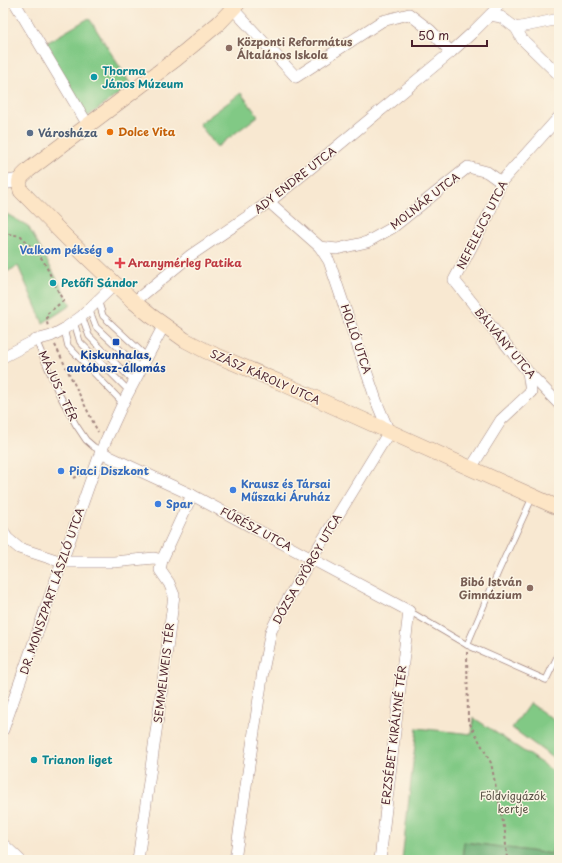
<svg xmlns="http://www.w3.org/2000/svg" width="562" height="863" font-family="'Playpen Sans',sans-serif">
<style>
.green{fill:#81c985;stroke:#667458}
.forest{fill:#68ad72;stroke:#59664e}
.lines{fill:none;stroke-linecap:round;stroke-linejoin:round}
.service-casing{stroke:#a1847e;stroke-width:7}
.minor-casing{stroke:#a1847e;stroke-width:12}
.tertiary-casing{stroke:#a1847e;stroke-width:14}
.secondary-casing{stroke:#a1847e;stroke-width:16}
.path{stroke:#a1847e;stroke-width:2;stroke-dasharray:3 3;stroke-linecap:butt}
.service{stroke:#fff;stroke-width:5.5}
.minor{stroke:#fff;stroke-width:11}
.tertiary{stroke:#fff;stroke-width:13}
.secondary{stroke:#fde5c5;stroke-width:15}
.education-dot{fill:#8d6e63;stroke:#fcf5e5;stroke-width:1.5}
.culture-dot{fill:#0f9aa8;stroke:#fcf5e5;stroke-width:1.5}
.food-dot{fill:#e8710a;stroke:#fcf5e5;stroke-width:1.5}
.service-dot{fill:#5c6f8a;stroke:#fcf5e5;stroke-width:1.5}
.shop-dot{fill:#3f7fe0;stroke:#fcf5e5;stroke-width:1.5}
.health-dot{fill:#e0444e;stroke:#fcf5e5;stroke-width:1.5}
.transit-dot{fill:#1a4fb4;stroke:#fcf5e5;stroke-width:1.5}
.labels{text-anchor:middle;stroke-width:3;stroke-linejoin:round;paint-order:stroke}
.education-label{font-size:11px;font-weight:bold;fill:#785e54;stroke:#fcf5e5;text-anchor:start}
.culture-label{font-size:11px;font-weight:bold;fill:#0d838f;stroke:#fcf5e5;text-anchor:start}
.food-label{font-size:11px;font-weight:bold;fill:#c56008;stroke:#fcf5e5;text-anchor:start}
.service-label{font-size:11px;font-weight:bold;fill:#4e5e75;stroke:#fcf5e5;text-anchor:start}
.street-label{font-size:11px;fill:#4a1f2b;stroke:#fcf5e5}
.shop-label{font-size:11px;font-weight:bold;fill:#366cbe;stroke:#fcf5e5;text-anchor:start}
.health-label{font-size:11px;font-weight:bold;fill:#be3a42;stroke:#fcf5e5;text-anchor:start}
.transit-label{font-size:11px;font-weight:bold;fill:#164399;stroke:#fcf5e5}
.park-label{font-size:11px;fill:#5a5246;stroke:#fcf5e5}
</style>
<rect width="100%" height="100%" fill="#fcf5e5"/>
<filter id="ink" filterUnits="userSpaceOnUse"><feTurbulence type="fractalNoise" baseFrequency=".025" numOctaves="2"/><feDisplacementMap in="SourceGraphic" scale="8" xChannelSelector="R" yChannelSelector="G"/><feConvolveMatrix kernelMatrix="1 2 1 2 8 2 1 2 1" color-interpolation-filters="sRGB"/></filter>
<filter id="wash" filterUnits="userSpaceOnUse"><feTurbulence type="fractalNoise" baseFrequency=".012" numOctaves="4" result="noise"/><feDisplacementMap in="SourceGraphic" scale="16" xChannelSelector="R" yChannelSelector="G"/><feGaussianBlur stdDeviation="0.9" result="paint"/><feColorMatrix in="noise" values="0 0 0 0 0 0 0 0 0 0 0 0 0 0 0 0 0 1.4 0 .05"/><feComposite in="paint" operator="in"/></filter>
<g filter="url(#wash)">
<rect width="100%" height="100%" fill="#f8e8d1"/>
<g class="green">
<path d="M89,18L131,85L87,117L43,45Z"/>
<path d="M241,93L258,116L217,147L199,124Z"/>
<path d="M3,212L28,226L71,305L43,323L18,266L3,274Z"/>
<path d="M530,703L559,724V762L512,728Z"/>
<path d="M474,718L559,775V834L552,854L464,842L462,860H402L417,728L472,734Z"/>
</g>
<path class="forest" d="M559,834V860H462L464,842L551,854Z"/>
</g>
<g filter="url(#ink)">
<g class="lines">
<g class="service-casing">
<g id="service">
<path d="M98,300L103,316L147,357"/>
<path d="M89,309L96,327L141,369"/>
<path d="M82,316L89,336L134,382"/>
<path d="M74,322L80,342L129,391"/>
<path d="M64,329L68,346L123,403"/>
<path d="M36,340L58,392L76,425L86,440L94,447L101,451"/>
<path d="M533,496L499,570L467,645L546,680L559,653"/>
<path d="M409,611L467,645"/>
</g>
</g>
<g class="minor-casing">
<g id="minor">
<path d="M15,3L88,125"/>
<path d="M233,9L296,77L382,21L409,14L430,30L451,52"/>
<path d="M490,15L501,17L516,28L522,39L559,75"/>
<path d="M516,28L559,19"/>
<path d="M559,117L501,182L489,214L454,280L528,372L559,404"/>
<path d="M269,202L320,247L337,249L367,242L392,228L468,167L487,172L501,182"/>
<path d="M134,302L191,255L269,202L328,154L451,52L472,33L495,10L499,3"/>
<path d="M3,357L36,340L51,336L64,329L82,316L115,284"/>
<path d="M101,451L110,457L192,495L409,611L380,860"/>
<path d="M471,468L501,420L531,392L528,372"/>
<path d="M3,531L7,538L19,548L62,562H114L154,558L162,560"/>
<path d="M3,730L101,451L123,403L164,325"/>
<path d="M3,844L20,860"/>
<path d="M138,860L160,703L174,595L169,583L160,570L162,560L192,495"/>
<path d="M235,860L263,671L271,631L281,611L311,559L389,432L377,403L329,261L320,247"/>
</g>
</g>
<g class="tertiary-casing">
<path id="tertiary" d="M3,183L19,180"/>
</g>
<g class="secondary-casing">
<path id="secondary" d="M238,3L219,23L176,59L30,169C21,177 17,179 21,191L66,237L134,302L150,315L185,340L206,351L286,385L559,508"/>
</g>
<g class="path">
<path d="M3,231L9,234L21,236L43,260L63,301L47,314V322L48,327"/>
<path d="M55,345L98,432"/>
<path d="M74,478L82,474"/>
<path d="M467,652L468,720L491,763L505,832L507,860"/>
</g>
<use href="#service" class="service"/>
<use href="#minor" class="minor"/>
<use href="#tertiary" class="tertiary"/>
<use href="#secondary" class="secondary"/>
</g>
</g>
<g class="education-dot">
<circle cx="229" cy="48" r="4"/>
<circle cx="530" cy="588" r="4"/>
</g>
<g class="culture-dot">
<circle cx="94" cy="77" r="4"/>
<circle cx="53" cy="283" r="4"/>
<circle cx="34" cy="760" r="4"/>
</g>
<circle class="food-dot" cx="110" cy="132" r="4"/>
<circle class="service-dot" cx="30" cy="133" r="4"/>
<g class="shop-dot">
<circle cx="110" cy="250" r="4"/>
<circle cx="61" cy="471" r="4"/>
<circle cx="233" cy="490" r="4"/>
<circle cx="158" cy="504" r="4"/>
</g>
<path class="health-dot" d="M118 257h4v4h4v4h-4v4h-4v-4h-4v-4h4z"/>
<rect class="transit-dot" x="112" y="338" width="8" height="8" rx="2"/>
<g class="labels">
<g class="education-label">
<text x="237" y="46">Központi Református<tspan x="237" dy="13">Általános Iskola</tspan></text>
<text x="522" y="586" text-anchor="end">Bibó István<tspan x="522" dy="13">Gimnázium</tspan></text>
</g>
<g class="culture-label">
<text x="102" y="75">Thorma<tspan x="102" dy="13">János Múzeum</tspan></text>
<text x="61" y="287">Petőfi Sándor</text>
<text x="42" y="764">Trianon liget</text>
</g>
<g class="food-label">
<text x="118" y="136">Dolce Vita</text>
</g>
<g class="service-label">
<text x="38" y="137">Városháza</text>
</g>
<g class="street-label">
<text transform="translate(295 180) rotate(-38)" y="4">ADY ENDRE UTCA</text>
<text transform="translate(425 201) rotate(-38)" y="4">MOLNÁR UTCA</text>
<text transform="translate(482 225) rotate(-63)" y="4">NEFELEJCS UTCA</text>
<text transform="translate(356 339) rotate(71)" y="4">HOLLÓ UTCA</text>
<text transform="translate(505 343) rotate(50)" y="4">BÁLVÁNY UTCA</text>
<text transform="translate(265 377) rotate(24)" y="4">SZÁSZ KÁROLY UTCA</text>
<text transform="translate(58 386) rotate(65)" y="4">MÁJUS 1. TÉR</text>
<text transform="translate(256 529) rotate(28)" y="4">FŰRÉSZ UTCA</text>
<text transform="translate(307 569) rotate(-60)" y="4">DÓZSA GYÖRGY UTCA</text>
<text transform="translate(52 591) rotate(-71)" y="4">DR. MONSZPART LÁSZLÓ UTCA</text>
<text transform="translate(164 673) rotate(-83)" y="4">SEMMELWEIS TÉR</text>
<text transform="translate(394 735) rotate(-83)" y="4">ERZSÉBET KIRÁLYNÉ TÉR</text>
</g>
<g class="shop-label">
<text x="102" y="254" text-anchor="end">Valkom pékség</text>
<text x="69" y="475">Piaci Diszkont</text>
<text x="241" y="488">Krausz és Társai<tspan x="241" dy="13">Műszaki Áruház</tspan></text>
<text x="166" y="508">Spar</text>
</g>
<g class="health-label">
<text x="128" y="267">Aranymérleg Patika</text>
</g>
<g class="transit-label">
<text x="116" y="359">Kiskunhalas,<tspan x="116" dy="13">autóbusz-állomás</tspan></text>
</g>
<g class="park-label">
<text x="513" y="800">Földvigyázók<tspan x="513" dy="13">kertje</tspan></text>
</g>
</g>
<rect width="562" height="863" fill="none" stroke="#fcf5e5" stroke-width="16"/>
<path d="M412 40v6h75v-6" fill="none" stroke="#4a1f2b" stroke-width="2"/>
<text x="418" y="40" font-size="12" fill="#4a1f2b" stroke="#fcf5e5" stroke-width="3" paint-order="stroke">50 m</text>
</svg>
